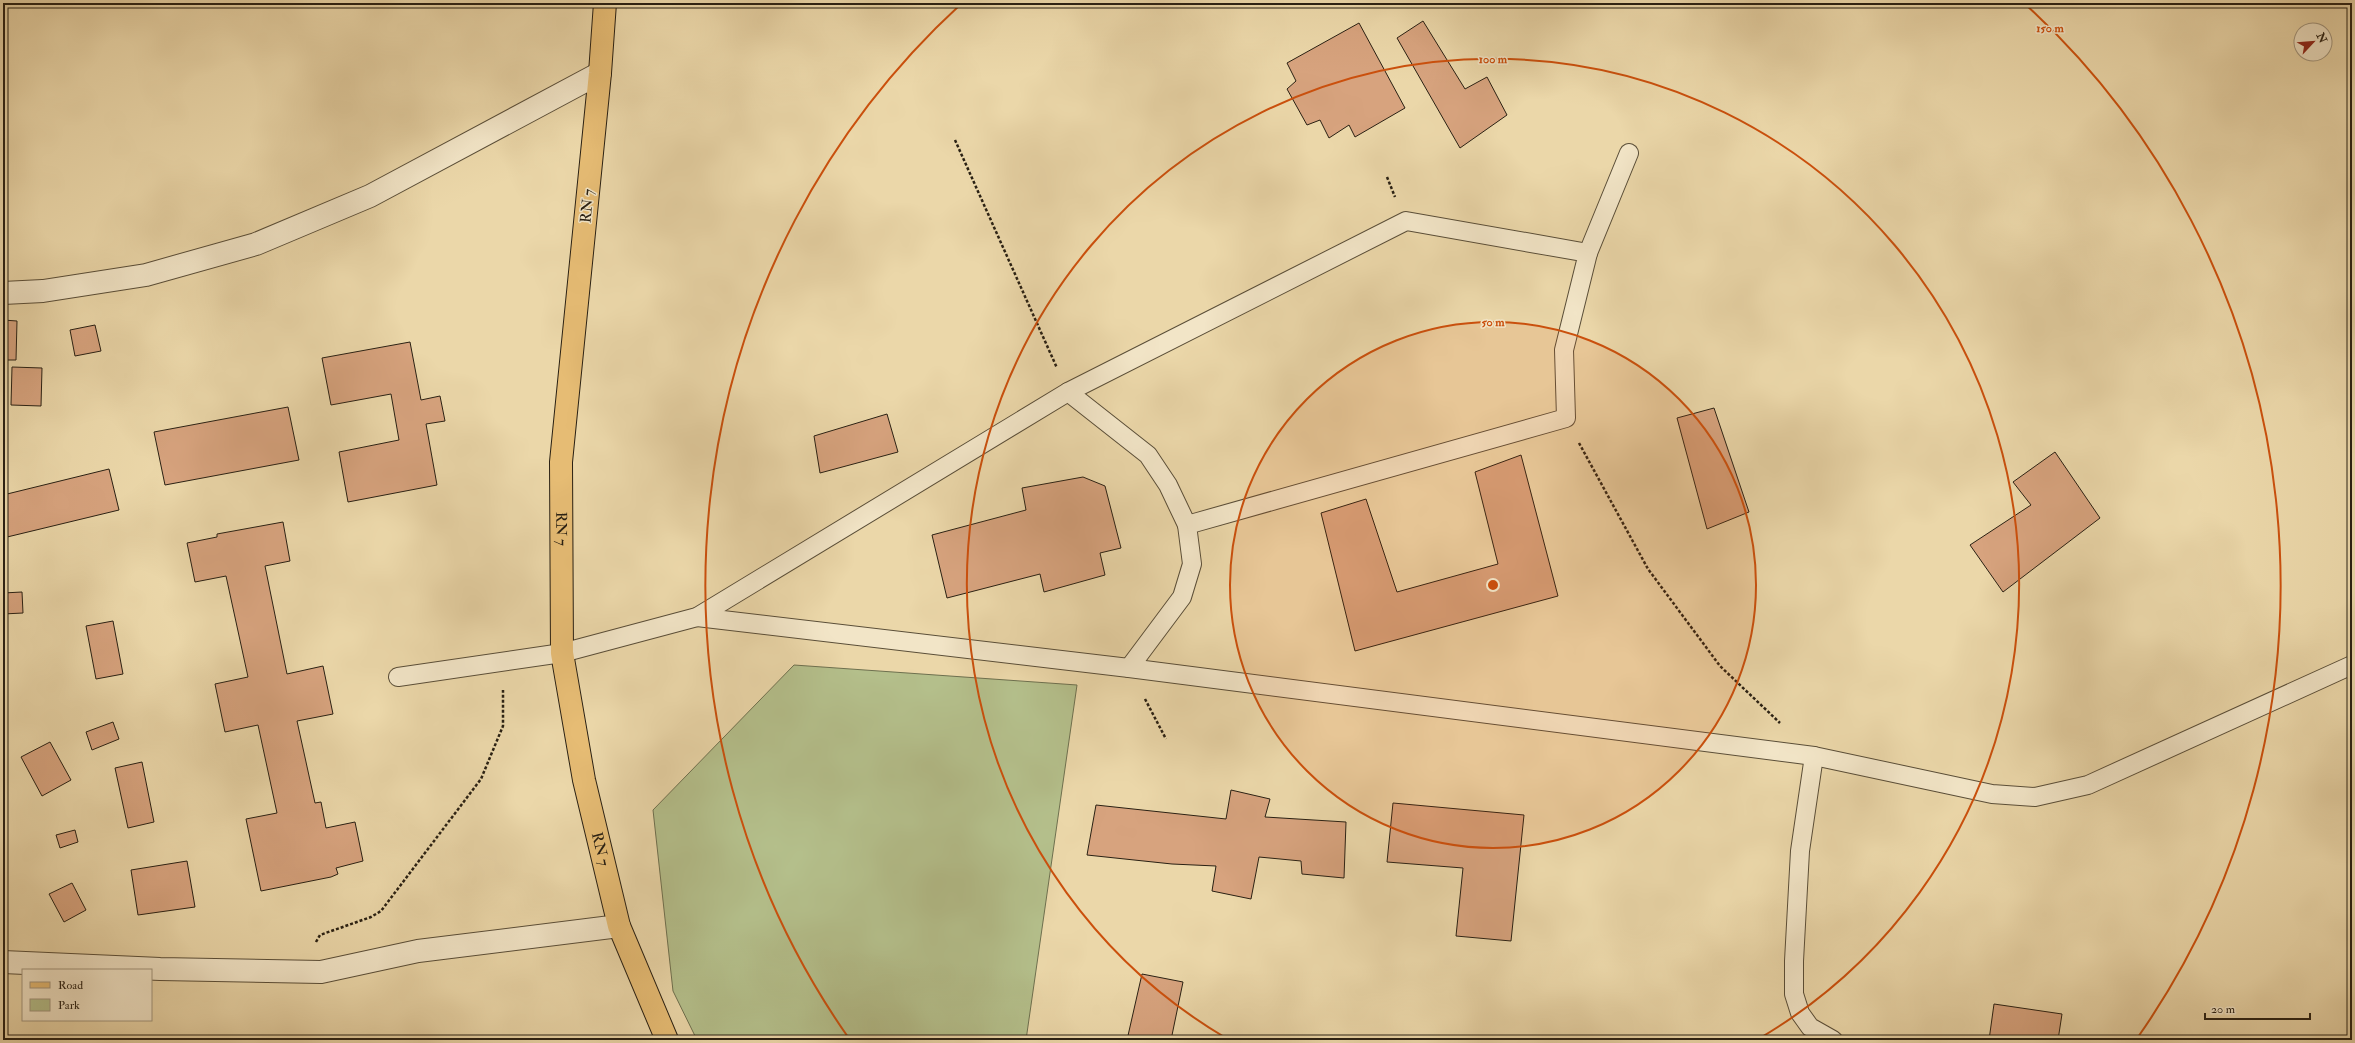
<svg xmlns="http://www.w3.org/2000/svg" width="2355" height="1043" font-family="'IM FELL Double Pica',serif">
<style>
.green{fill:#b4bf8b;stroke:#6e704f}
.building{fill:#d7a37e;stroke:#292013}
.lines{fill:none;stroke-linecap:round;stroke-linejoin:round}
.lane-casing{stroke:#5a4e38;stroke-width:20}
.street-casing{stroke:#5a4e38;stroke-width:24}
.primary-casing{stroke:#292013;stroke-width:24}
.path{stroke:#292013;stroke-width:2.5;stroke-dasharray:3 2;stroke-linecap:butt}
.lane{stroke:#f2e5c7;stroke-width:18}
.street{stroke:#f2e5c7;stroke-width:22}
.primary{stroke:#e6bc74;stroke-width:22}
.ring{fill:none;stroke:#cb500d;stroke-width:2}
.labels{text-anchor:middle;stroke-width:3;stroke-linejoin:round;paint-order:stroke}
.street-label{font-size:15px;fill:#292013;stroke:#f2e5c7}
.centre{fill:#cb500d;stroke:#f2e5c7;stroke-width:2}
.ring-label{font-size:12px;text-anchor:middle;font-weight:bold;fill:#cb500d;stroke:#f2e5c7;stroke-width:3;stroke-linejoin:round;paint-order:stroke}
</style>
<rect width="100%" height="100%" fill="#ebd7a9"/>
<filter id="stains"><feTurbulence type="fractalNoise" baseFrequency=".005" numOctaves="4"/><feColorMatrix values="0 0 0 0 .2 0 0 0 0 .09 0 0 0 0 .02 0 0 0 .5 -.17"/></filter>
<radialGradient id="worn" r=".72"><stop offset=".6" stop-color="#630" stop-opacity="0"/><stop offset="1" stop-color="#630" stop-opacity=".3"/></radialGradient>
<path class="green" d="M794,665L1077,685L1026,1040H697L673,991L653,810Z"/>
<g class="building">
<path d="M1423,21L1465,89L1487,77L1507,115L1460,148L1397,38Z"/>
<path d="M1359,23L1405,108L1355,137L1349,125L1329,138L1320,120L1307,125L1287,89L1296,81L1287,63Z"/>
<path d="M3,320L17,321L16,360H3Z"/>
<path d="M95,325L101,351L75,356L70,330Z"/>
<path d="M410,342L421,400L440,396L445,421L426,424L437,485L348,502L339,452L399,440L391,394L331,405L322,358Z"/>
<path d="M12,367L42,368L41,406L11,405Z"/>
<path d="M288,407L299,460L165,485L154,432Z"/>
<path d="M1714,408L1749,512L1707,529L1677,418Z"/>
<path d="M887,414L898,452L820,473L814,436Z"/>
<path d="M2055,452L2100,518L2003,592L1970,545L2031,505L2013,482Z"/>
<path d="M1521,455L1558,596L1355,651L1321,513L1366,499L1397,592L1498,564L1475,472Z"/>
<path d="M109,469L119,510L3,538V495Z"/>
<path d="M1083,477L1105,486L1121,548L1100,553L1105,575L1044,592L1040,574L947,598L932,535L1026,510L1022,488Z"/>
<path d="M283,522L290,561L265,566L287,674L323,666L333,714L297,721L315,803L321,802L326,828L355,822L363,861L336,868L338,874L331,877L261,891L246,819L277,813L258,725L225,732L215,684L248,677L226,576L195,582L187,543L217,537V534Z"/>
<path d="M22,592L23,613L3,614V593Z"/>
<path d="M113,621L123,674L96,679L86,626Z"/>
<path d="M113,722L119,739L92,750L86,732Z"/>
<path d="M50,742L71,780L42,796L21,757Z"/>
<path d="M142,762L154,822L128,828L115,768Z"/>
<path d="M1231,790L1270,799L1265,817L1346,822L1344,878L1302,874L1301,861L1259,857L1251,899L1212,891L1216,866L1172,864L1087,855L1096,805L1226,819Z"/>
<path d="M1393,803L1524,815L1511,941L1456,936L1463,868L1387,862Z"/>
<path d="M75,830L78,842L60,848L56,835Z"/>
<path d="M187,861L195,907L138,915L131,870Z"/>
<path d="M72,883L86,910L64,922L49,894Z"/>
<path d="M1142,974L1183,982L1171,1040H1127Z"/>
<path d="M1994,1004L2062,1014L2058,1040H1989Z"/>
</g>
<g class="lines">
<g class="lane-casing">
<g id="lane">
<path d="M1588,253L1629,153"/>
<path d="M1068,392L1148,455L1168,485L1187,525"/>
<path d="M697,617L1129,668L1814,756L1992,794L2035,797L2088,785L2352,665"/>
<path d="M398,677L562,653L697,617L1068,392L1406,221L1588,253L1564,350L1566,418L1187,525L1192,564L1182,597L1129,668"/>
<path d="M1814,756L1800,851L1794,961V994L1800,1013L1810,1027L1833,1040"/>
</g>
</g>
<g class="street-casing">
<g id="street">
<path d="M3,293L43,291L146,275L256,244L370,196L600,73"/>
<path d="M3,962L160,969L321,972L418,951L619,926"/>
</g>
</g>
<g class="primary-casing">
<g id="primary">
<path id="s1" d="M605,3L600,73L561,462L562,653L584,780L619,926L667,1040"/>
</g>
</g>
<g class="path">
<path d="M955,140L1057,368"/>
<path d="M1387,177L1395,197"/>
<path d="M1579,443L1648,569L1720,666L1780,723"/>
<path d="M1145,699L1166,739"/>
<path d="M316,942L320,935L371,917L381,911L481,779L503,726V690"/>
</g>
<use href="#lane" class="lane"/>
<use href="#street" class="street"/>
<use href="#primary" class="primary"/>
</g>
<circle cx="1493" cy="585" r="263" fill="#cb500d" fill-opacity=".12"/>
<g class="ring">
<circle cx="1493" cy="585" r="263"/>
<path d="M1226 1038A526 526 0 1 1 1760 1038"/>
<path d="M848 1037A788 788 0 0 1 961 4M2025 4A788 788 0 0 1 2138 1037"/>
</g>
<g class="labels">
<g class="street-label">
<text transform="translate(587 206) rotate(-84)" y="5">RN 7</text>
<text dy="5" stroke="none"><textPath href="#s1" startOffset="528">RN 7</textPath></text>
<text dy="5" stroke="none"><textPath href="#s1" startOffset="852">RN 7</textPath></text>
</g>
</g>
<circle cx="1493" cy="585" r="6" class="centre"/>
<g class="ring-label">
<text x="2050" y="32">150 m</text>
<text x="1493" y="63">100 m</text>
<text x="1493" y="326">50 m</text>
</g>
<rect width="2355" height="1043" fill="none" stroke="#ebd7a9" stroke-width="16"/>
<rect x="4" y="4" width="2347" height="1035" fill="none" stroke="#292013" stroke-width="2"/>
<rect x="8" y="8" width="2339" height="1027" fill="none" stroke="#292013"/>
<rect x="22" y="969" width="130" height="52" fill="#f2e5c7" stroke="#a2967f"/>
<rect x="30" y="982" width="20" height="6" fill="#e6bc74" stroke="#a2967f"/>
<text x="58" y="989" font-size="12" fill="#292013">Road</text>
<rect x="30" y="999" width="20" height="12" fill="#b4bf8b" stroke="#a2967f"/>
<text x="58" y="1009" font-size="12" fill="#292013">Park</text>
<g transform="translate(2313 42) rotate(64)"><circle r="19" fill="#f2e5c7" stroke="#a2967f"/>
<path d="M0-3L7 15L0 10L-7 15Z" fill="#8f2418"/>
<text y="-6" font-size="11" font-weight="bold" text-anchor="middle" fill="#292013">N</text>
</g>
<path d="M2205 1013v6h105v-6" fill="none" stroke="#292013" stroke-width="2"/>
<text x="2211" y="1013" font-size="12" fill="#292013" stroke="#f2e5c7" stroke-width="3" paint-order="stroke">20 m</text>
<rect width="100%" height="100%" filter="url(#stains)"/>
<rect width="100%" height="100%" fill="url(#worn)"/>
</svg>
